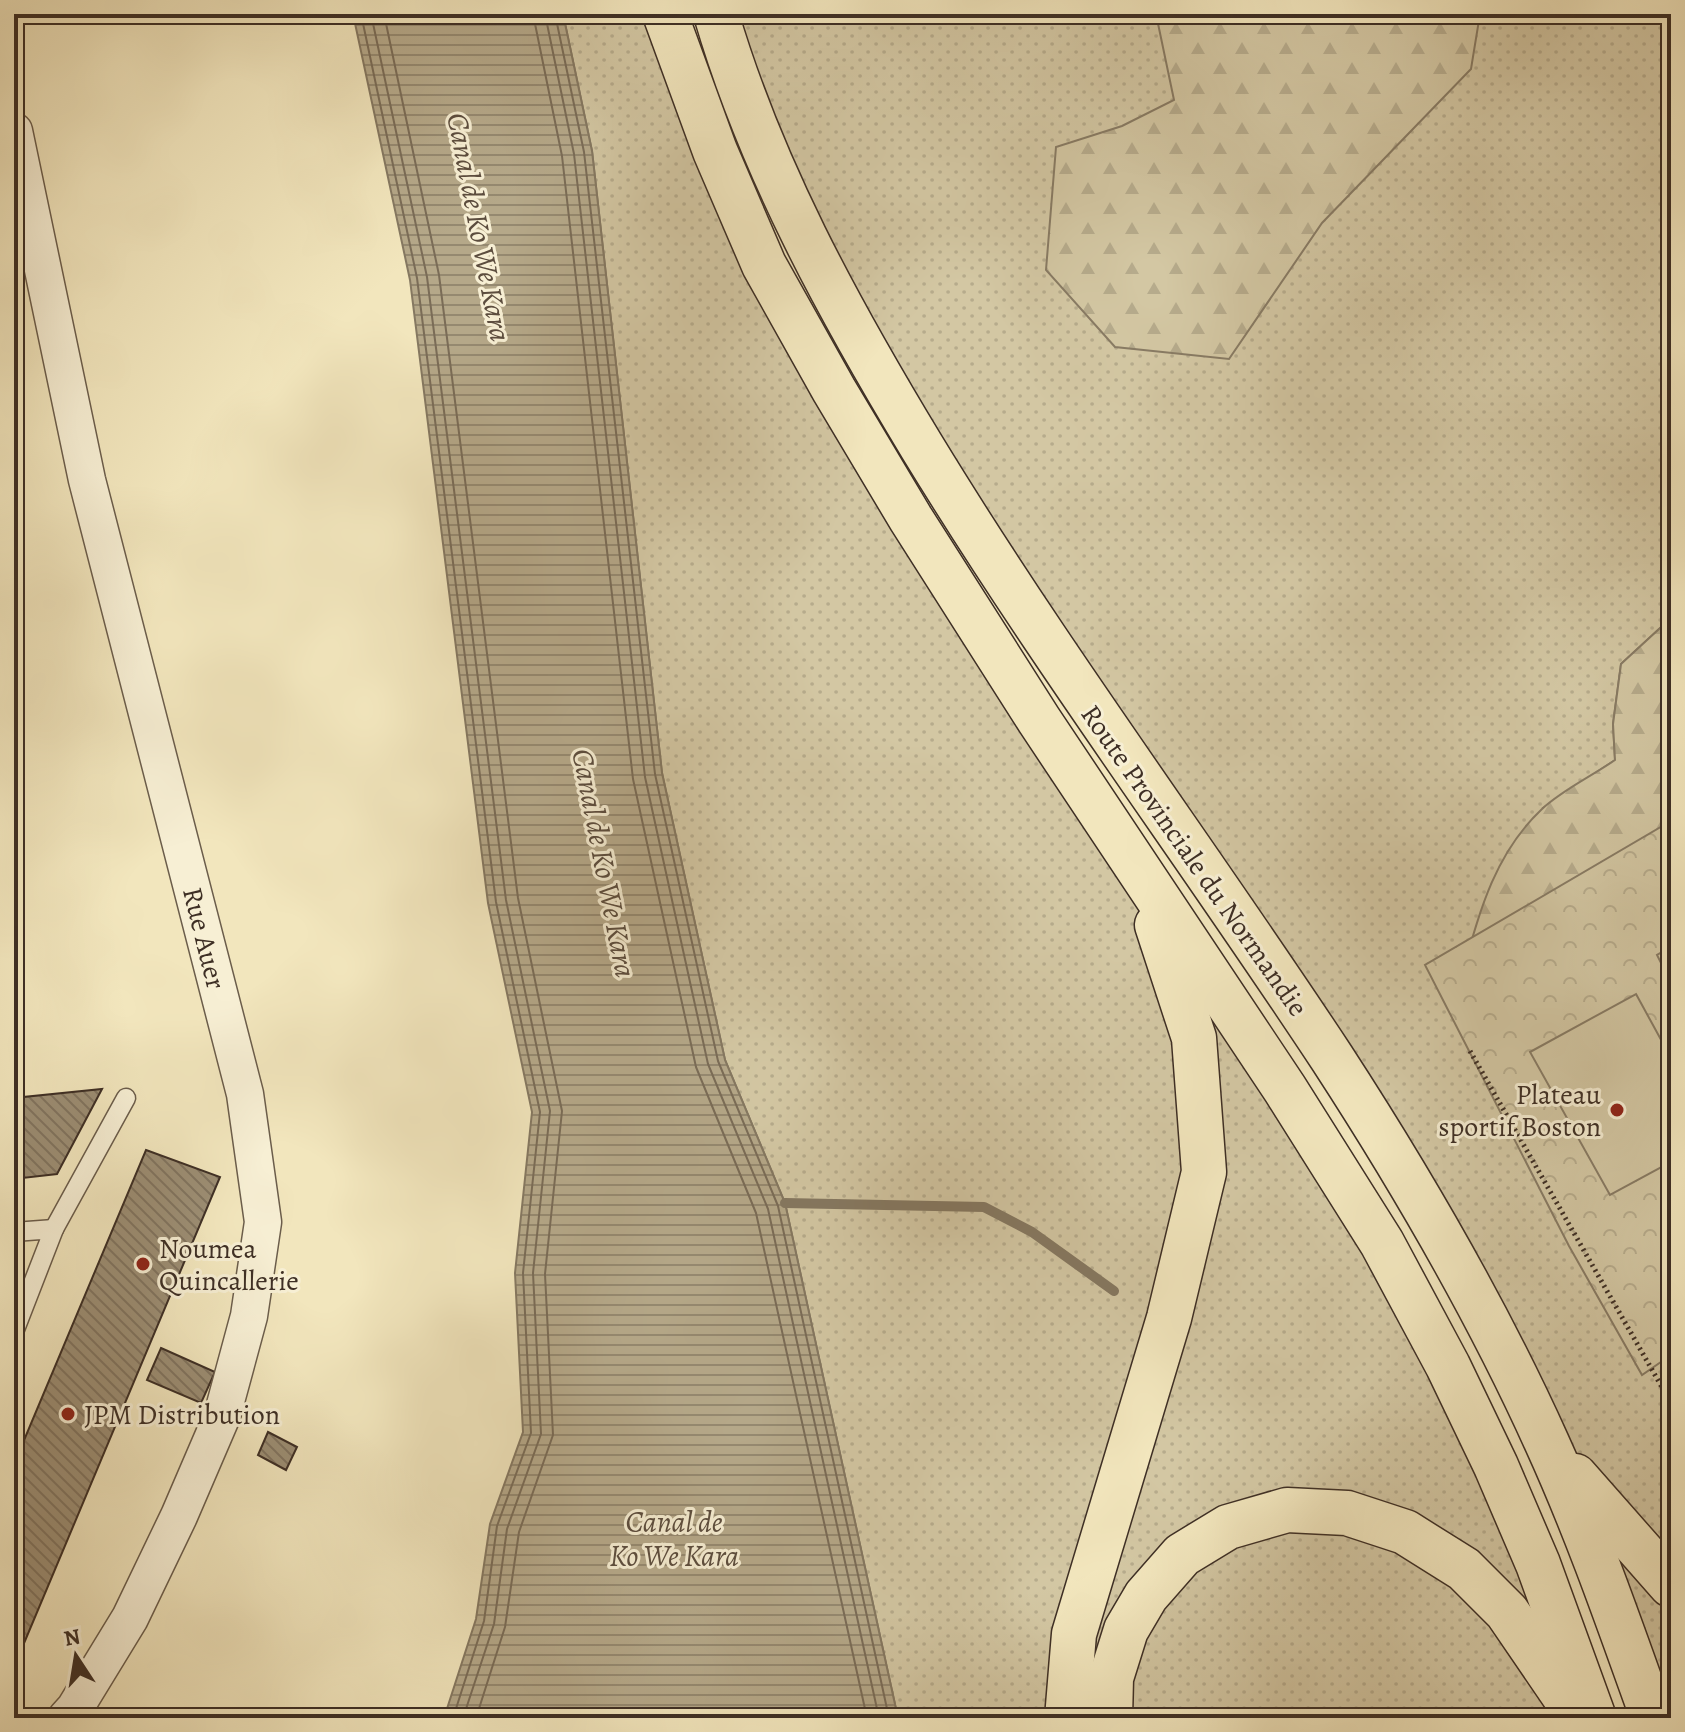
<svg xmlns="http://www.w3.org/2000/svg" width="1685" height="1732" font-family="Alegreya,serif">
<style>
.grass{fill:url(#grass-dots);stroke:#887b64;stroke-width:2}
.forest{fill:url(#forest-firs);stroke:#887b64;stroke-width:2}
.park{fill:url(#park-crowns);stroke:#887b64;stroke-width:2}
.pitch{fill:#d3c7a3;stroke:#887b64;stroke-width:2}
.water{fill:url(#water-rules);stroke:#857861;stroke-width:2}
.lines{fill:none;stroke-linecap:round;stroke-linejoin:round}
.shore{stroke:#7a6c57;stroke-width:2}
.stream{stroke:#857861;stroke-width:10}
.building{fill:url(#building-back-hatch);stroke:#3e2f25;stroke-width:2}
.lane-casing{stroke:#6b5d4b;stroke-width:21}
.street-casing{stroke:#6b5d4b;stroke-width:39}
.highway-casing{stroke:#3e2f25;stroke-width:47}
.path{stroke:#3e2f25;stroke-width:5;stroke-dasharray:2 4;stroke-linecap:butt}
.lane{stroke:#f7efd4;stroke-width:18}
.street{stroke:#f7efd4;stroke-width:36}
.highway{stroke:#f2e6bd;stroke-width:44}
.poi-dot{fill:#8f2418;stroke:#f7efd4;stroke-width:3}
.labels{text-anchor:middle;stroke-width:6;stroke-linejoin:round;paint-order:stroke}
.street-label{font-size:28px;fill:#3e2f25;stroke:#f7efd4}
.poi-label{font-size:28px;fill:#3e2f25;stroke:#f7efd4;text-anchor:start}
.water-label{font-size:30px;font-style:italic;fill:#5c4d3e;stroke:#f7efd4}
</style>
<defs>
<pattern id="grass-dots" width="8" height="8" patternUnits="userSpaceOnUse" patternTransform="scale(2)"><rect width="8" height="8" fill="#d3c7a3"/><path d="M2 2h.1M6 6h.1" fill="none" stroke="#b6ab8c" stroke-width="1.8" stroke-linecap="round"/></pattern>
<pattern id="forest-firs" width="22" height="20" patternUnits="userSpaceOnUse" patternTransform="scale(2)"><rect width="22" height="20" fill="#d3c7a3"/><path d="M5 1l3.5 6h-7zM16 11l3.5 6h-7z" fill="#b6ab8c"/></pattern>
<pattern id="park-crowns" width="20" height="18" patternUnits="userSpaceOnUse" patternTransform="scale(2)"><rect width="20" height="18" fill="#d3c7a3"/><path d="M2 6a3 3 0 1 1 6 0M12 15a3 3 0 1 1 6 0" fill="none" stroke="#b6ab8c"/></pattern>
<pattern id="water-rules" width="6" height="5" patternUnits="userSpaceOnUse" patternTransform="scale(2)"><rect width="6" height="5" fill="#b5a889"/><path d="M0 2.5h6" fill="none" stroke="#958970"/></pattern>
<pattern id="building-back-hatch" width="6" height="6" patternUnits="userSpaceOnUse" patternTransform="scale(2)"><rect width="6" height="6" fill="#9c8e74"/><path d="M-1 5l2 2M0 0l6 6M5-1l2 2" fill="none" stroke="#81745f"/></pattern>
</defs>
<rect width="100%" height="100%" fill="#f2e6bd"/>
<filter id="stains"><feTurbulence type="fractalNoise" baseFrequency=".0025" numOctaves="4"/><feColorMatrix values="0 0 0 0 .2 0 0 0 0 .09 0 0 0 0 .02 0 0 0 .5 -.17"/></filter>
<radialGradient id="worn" r=".72"><stop offset=".6" stop-color="#630" stop-opacity="0"/><stop offset="1" stop-color="#630" stop-opacity=".3"/></radialGradient>
<g class="grass">
<path d="M563,14H665L764,265L1382,1243L1594,1718H898L785,1203L725,1060L662,773L592,151Z"/>
<path d="M716,14H1671V618L1621,664L1613,724L1615,760L1543,808L1671,997V1383L1666,1391L1671,1403V1718L1498,1343L952,496Z"/>
</g>
<g class="forest">
<path d="M1156,14H1480L1471,69L1322,223L1229,359L1115,347L1046,270L1056,147L1122,126L1174,100Z"/>
<path d="M1671,618V997L1460,982C1478,918 1492,856 1542,809C1562,790 1592,776 1615,760L1613,724L1621,664Z"/>
</g>
<path class="park" d="M1671,821V1355L1642,1375L1569,1246L1425,965Z"/>
<g class="pitch">
<path d="M1671,947V983L1657,955Z"/>
<path d="M1636,994L1671,1058V1162L1610,1195L1530,1052Z"/>
</g>
<path class="water" d="M353,14H563L592,151L662,773L725,1060L785,1203L898,1718H444L476,1619L490,1524L523,1432L515,1273L532,1112L488,903L410,280Z"/>
<g class="lines">
<g class="shore">
<path d="M361,14L417,278L496,902L540,1112L523,1273L531,1433L497,1526L484,1621L453,1718"/>
<path d="M371,14L427,277L506,900L550,1111L533,1273L541,1434L507,1529L494,1624L463,1718"/>
<path d="M384,14L439,275L518,898L562,1111L545,1274L553,1435L519,1532L505,1627L476,1718"/>
<path d="M533,14L562,156L633,779L696,1067L756,1213L867,1718"/>
<path d="M545,14L574,154L645,777L708,1064L768,1209L879,1718"/>
<path d="M555,14L584,152L655,774L718,1061L778,1206L889,1718"/>
</g>
<path class="stream" d="M785,1203L984,1207L1032,1232L1114,1291"/>
</g>
<g class="building">
<path d="M102,1089L57,1174L14,1179V1098Z"/>
<path d="M146,1150L220,1177L14,1667V1464Z"/>
<path d="M161,1348L215,1372L201,1403L147,1380Z"/>
<path d="M268,1432L297,1447L286,1470L258,1455Z"/>
</g>
<g class="lines">
<g class="lane-casing">
<g id="lane">
<path d="M54,1229L126,1098"/>
<path d="M14,1232L54,1229L14,1332"/>
</g>
</g>
<g class="street-casing">
<path id="street" d="M14,131L87,480L245,1094L263,1222L249,1316L222,1416L179,1516L130,1618L75,1708L66,1718"/>
</g>
<g class="highway-casing">
<g id="highway">
<path d="M665,14L715,151L764,265L834,390L911,519L1039,720L1285,1089L1382,1243L1448,1366L1496,1466L1538,1564L1594,1718"/>
<path d="M716,14C761,168 839,310 922,447C1050,657 1197,853 1332,1058C1412,1181 1487,1310 1547,1443C1588,1533 1620,1626 1653,1718"/>
<path d="M1575,1476L1671,1585"/>
<path d="M1067,1718L1074,1634L1169,1318L1204,1172L1194,1038L1157,925"/>
<path d="M1110,1718L1111,1678L1126,1630L1146,1596L1182,1555L1228,1527L1287,1510L1347,1513L1405,1532L1464,1569L1507,1612L1576,1713"/>
</g>
</g>
<g class="path">
<path d="M1470,1051L1671,1403"/>
<path d="M1666,1390L1671,1362"/>
</g>
<use href="#lane" class="lane"/>
<use href="#street" class="street"/>
<use href="#highway" class="highway"/>
</g>
<g class="poi-dot">
<circle cx="1617" cy="1110" r="8"/>
<circle cx="143" cy="1264" r="8"/>
<circle cx="68" cy="1414" r="8"/>
</g>
<g class="labels">
<g class="street-label">
<text transform="translate(1195 860) rotate(55)" y="10">Route Provinciale du Normandie</text>
<text transform="translate(205 938) rotate(76)" y="10">Rue Auer</text>
</g>
<g class="poi-label">
<text x="1601" y="1104" text-anchor="end">Plateau<tspan x="1601" dy="32">sportif Boston</tspan></text>
<text x="159" y="1258">Noumea<tspan x="159" dy="32">Quincallerie</tspan></text>
<text x="84" y="1424">JPM Distribution</text>
</g>
<g class="water-label">
<text transform="translate(479 227) rotate(79)" y="10">Canal de Ko We Kara</text>
<text transform="translate(604 863) rotate(79)" y="10">Canal de Ko We Kara</text>
<text x="674" y="1532">Canal de<tspan x="674" dy="34">Ko We Kara</tspan></text>
</g>
</g>
<rect width="1685" height="1732" fill="none" stroke="#f2e6bd" stroke-width="48"/>
<rect x="16" y="16" width="1653" height="1700" fill="none" stroke="#3e2f25" stroke-width="4"/>
<rect x="24" y="24" width="1637" height="1684" fill="none" stroke="#3e2f25" stroke-width="2"/>
<g transform="translate(76 1656) rotate(348)" stroke="#f7efd4" stroke-width="6" paint-order="stroke">
<path d="M0-6L14 30L0 20L-14 30Z" fill="#3e2f25"/>
<text y="-12" font-size="22" font-weight="bold" text-anchor="middle" fill="#3e2f25">N</text>
</g>
<rect width="100%" height="100%" filter="url(#stains)"/>
<rect width="100%" height="100%" fill="url(#worn)"/>
</svg>
